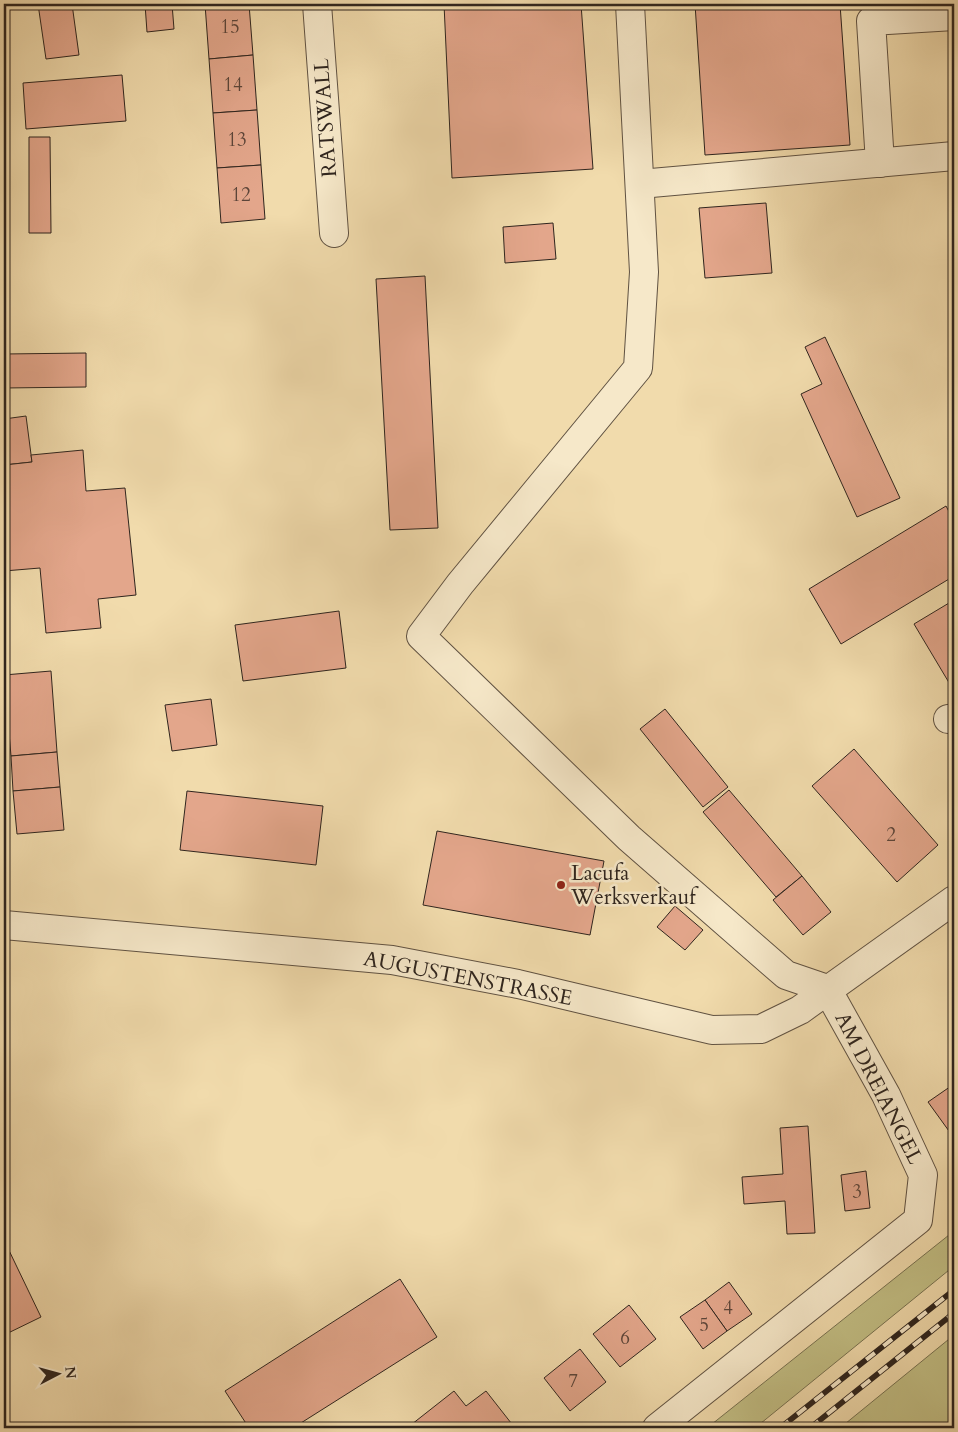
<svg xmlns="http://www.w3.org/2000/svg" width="958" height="1432" font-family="Cardo,serif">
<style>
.green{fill:#c2be84;stroke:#787251}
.building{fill:#e3a68b;stroke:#2f251e}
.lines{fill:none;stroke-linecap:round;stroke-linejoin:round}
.minor-casing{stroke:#605242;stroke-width:30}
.minor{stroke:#f6e8c9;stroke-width:28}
.rail-casing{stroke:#2f251e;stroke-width:5.5}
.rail{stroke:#f6e8c9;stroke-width:4;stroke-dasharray:11;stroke-linecap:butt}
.poi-dot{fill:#8f2418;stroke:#f6e8c9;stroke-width:2}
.labels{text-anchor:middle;stroke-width:5;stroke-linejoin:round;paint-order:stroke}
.number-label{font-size:19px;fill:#5c4539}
.street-label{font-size:21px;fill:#2f251e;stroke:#f6e8c9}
.poi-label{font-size:21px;fill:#2f251e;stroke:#f6e8c9;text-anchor:start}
</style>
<rect width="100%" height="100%" fill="#f1dbac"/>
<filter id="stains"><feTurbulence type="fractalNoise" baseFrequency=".004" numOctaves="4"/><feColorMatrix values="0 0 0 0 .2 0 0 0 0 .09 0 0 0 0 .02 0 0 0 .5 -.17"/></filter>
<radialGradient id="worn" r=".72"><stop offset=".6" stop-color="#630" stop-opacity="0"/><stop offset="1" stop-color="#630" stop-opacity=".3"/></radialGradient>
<g class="green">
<path d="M954,1231V1266L755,1428H707Z"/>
<path d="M954,1335V1428H840Z"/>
</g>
<g class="building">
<path d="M38,4H72L79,55L46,59Z"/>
<path d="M145,4H172L174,29L147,32Z"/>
<path d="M205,4H249L253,55L209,59Z"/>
<path d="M444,4H581L593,169L452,178Z"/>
<path d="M695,4H840L850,145L705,155Z"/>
<path d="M253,55L257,110L213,113L209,59Z"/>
<path d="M122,75L126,121L26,129L23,83Z"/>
<path d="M257,110L261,165L217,168L213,113Z"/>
<path d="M29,137H50L51,233H29Z"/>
<path d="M261,165L265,219L221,223L217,168Z"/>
<path d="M766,203L772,273L705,278L699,208Z"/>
<path d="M553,223L556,259L505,263L503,227Z"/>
<path d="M425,276L438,528L390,530L376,279Z"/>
<path d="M825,337L900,498L857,517L801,394L822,384L805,347Z"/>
<path d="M86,353V387L4,388V354Z"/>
<path d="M26,416L32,462L4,465V419Z"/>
<path d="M83,450L86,491L125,488L136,595L98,599L101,628L46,633L40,568L4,571V465L32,462L31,455Z"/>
<path d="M946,506L954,521V576L841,644L809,589Z"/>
<path d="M954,600V691L914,624Z"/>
<path d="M339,611L346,668L243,681L235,625Z"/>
<path d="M51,671L57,752L11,756L4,675Z"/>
<path d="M211,699L217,745L172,751L165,705Z"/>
<path d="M665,709L728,787L703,807L640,729Z"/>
<path d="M854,749L938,845L897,882L812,786Z"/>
<path d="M57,752L60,787L13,791L11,756Z"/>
<path d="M60,787L64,830L17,834L13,791Z"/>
<path d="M729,790L802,876L776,897L703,812Z"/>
<path d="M187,791L323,806L316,865L180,850Z"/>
<path d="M437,831L604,861L590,935L423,905Z"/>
<path d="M802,876L831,912L803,935L773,900Z"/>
<path d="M675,906L703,930L685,950L657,927Z"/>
<path d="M954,1084V1138L928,1102Z"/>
<path d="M808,1126L815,1233L787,1234L785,1201L744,1204L742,1177L783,1174L780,1128Z"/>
<path d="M866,1171L870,1208L845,1211L841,1175Z"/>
<path d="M4,1240L41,1317L4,1335Z"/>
<path d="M400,1279L437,1337L293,1428H249L225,1391Z"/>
<path d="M729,1282L752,1314L727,1331L705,1300Z"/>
<path d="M705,1300L727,1331L703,1349L680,1317Z"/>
<path d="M629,1305L656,1339L620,1367L593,1334Z"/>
<path d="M580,1349L606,1382L570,1411L544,1378Z"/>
<path d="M454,1391L466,1406L486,1391L515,1428H407Z"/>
</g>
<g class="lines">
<g class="minor-casing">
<g id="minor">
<path d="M317,4L334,233"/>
<path d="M630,4L644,272L638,368L460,584L421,636L629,838L786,975L827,989"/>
<path d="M880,163L871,21L954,16"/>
<path d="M640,184L954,156"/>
<path d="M948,719L954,718"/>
<path d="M4,925L392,960L518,984L712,1030L761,1029L800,1010L954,900"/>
<path d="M657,1428L918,1220L923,1175L886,1095L827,989"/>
</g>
</g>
<use href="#minor" class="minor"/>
<g class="rail-casing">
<g id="rail">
<path d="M780,1428L954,1290"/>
<path d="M810,1428L954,1313"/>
</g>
</g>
<use href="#rail" class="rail"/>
</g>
<circle class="poi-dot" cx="561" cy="885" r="5"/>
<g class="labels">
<g class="number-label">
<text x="230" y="33">15</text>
<text x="233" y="91">14</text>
<text x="237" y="146">13</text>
<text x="241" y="201">12</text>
<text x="891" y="841">2</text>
<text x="857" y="1198">3</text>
<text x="728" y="1314">4</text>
<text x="704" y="1331">5</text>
<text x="625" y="1344">6</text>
<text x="573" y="1387">7</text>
</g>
<g class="street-label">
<text transform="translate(325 118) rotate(-94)" y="7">RATSWALL</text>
<text transform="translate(468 978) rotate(11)" y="7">AUGUSTENSTRASSE</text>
<text transform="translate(879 1088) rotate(63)" y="7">AM DREIANGEL</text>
</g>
<g class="poi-label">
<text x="571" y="880">Lacufa<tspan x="571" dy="24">Werksverkauf</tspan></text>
</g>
</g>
<rect width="958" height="1432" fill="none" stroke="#f1dbac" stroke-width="20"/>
<rect x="5" y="5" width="948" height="1422" fill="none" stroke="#2f251e" stroke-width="2.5"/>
<rect x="10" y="10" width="938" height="1412" fill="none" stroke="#2f251e"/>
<g transform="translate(58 1374) rotate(84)" stroke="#f6e8c9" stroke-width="4" paint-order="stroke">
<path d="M0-4L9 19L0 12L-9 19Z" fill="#2f251e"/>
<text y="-8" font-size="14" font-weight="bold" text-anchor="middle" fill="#2f251e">N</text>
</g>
<rect width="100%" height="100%" filter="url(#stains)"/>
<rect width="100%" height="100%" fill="url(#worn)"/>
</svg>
